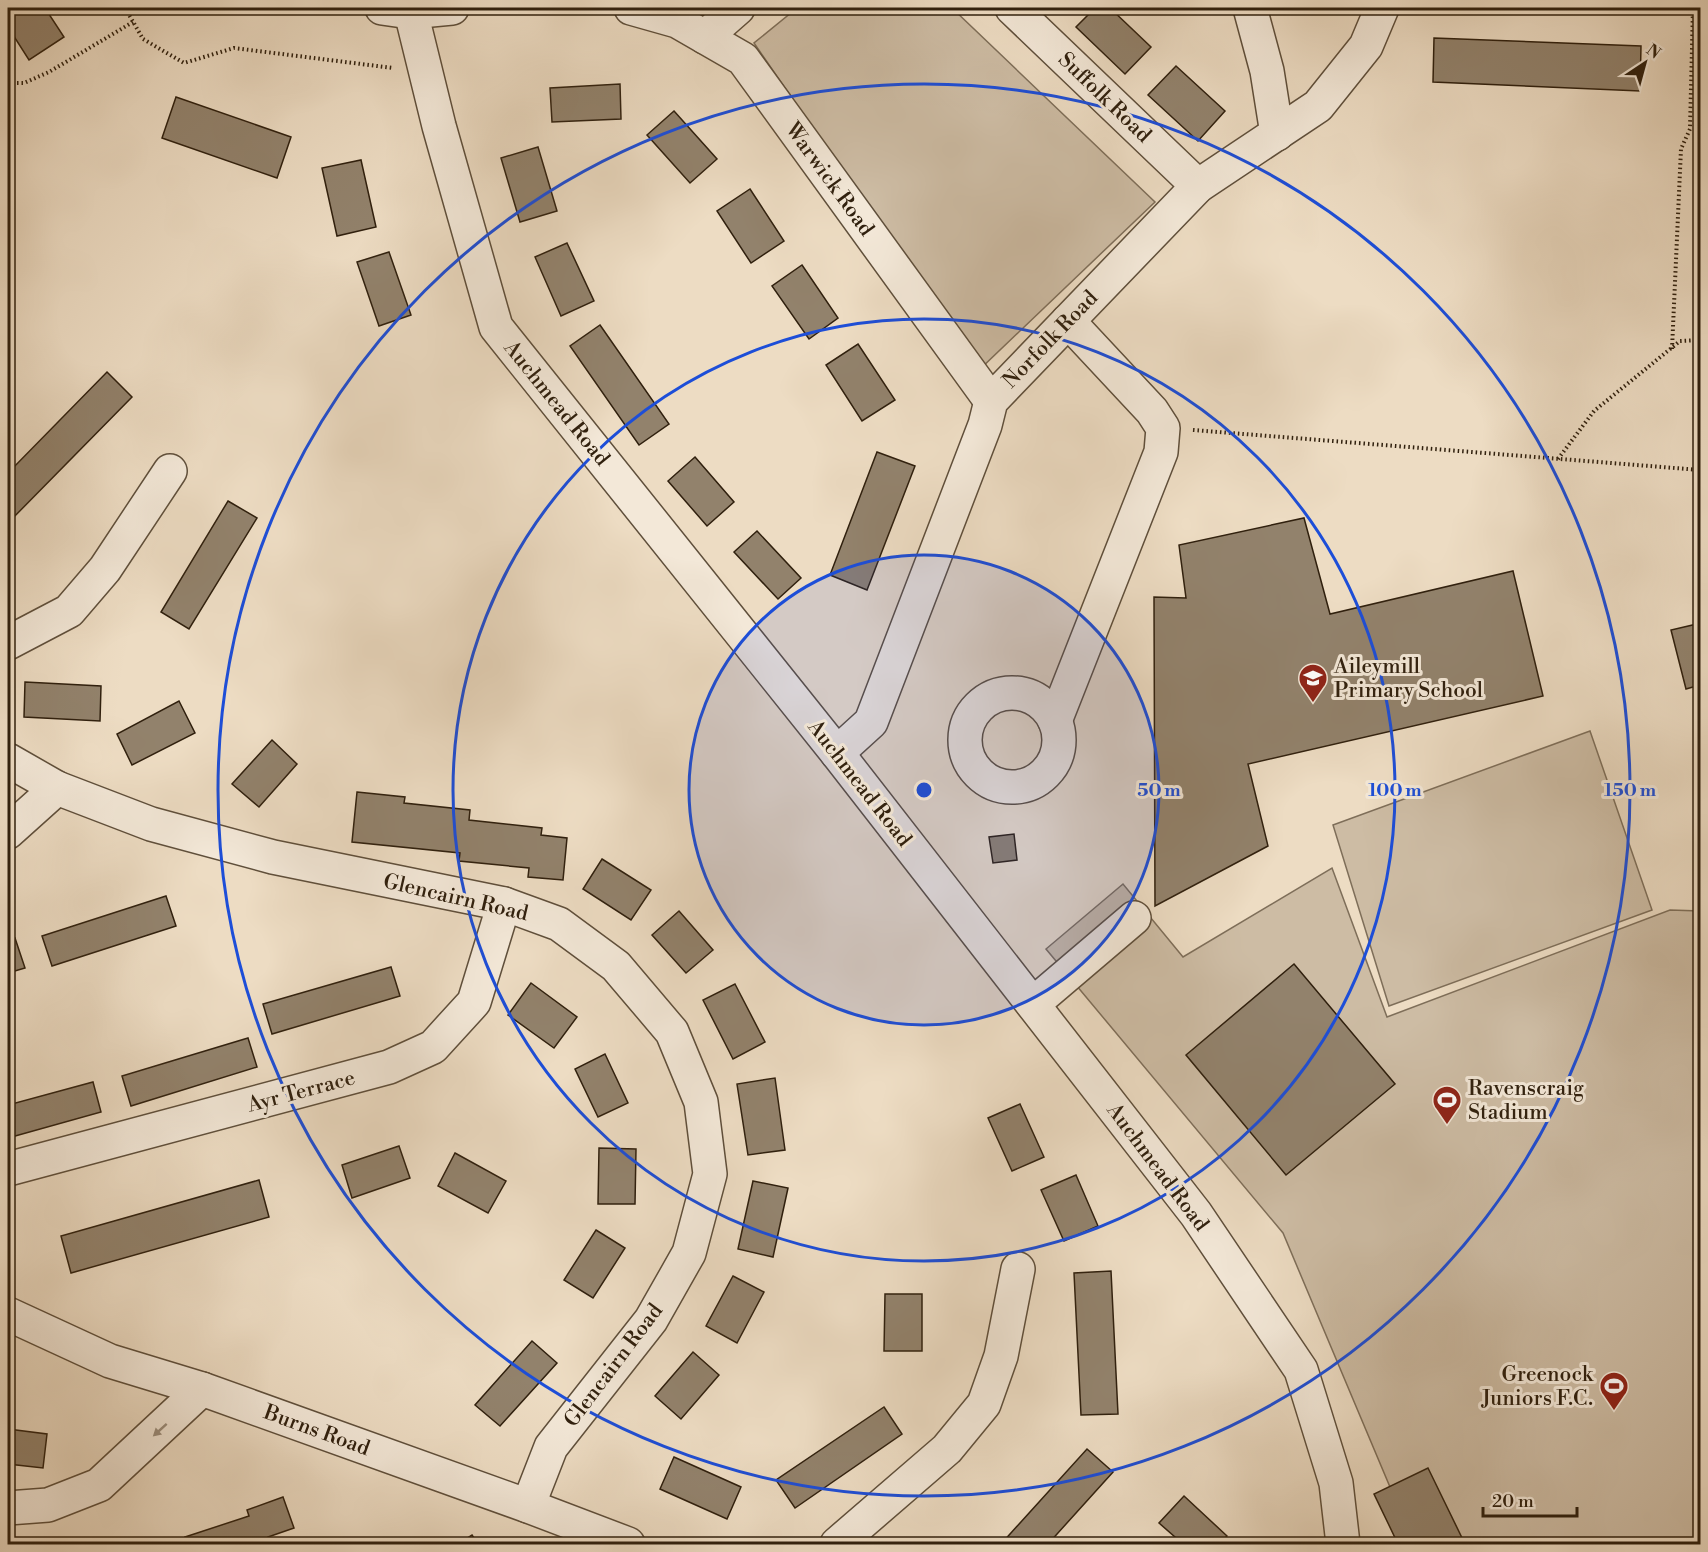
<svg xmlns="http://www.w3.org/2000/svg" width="1708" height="1552" font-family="'Libre Bodoni',serif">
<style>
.green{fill:#cdbca4;stroke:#7e6e59;stroke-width:1.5}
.building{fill:#92826c;stroke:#30200e;stroke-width:1.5}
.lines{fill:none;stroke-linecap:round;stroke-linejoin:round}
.minor-casing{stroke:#5f4f3b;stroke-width:36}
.path{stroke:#30200e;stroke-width:4;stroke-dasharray:1.5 3;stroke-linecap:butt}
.minor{stroke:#f3e8d8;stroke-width:33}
.oneway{fill:#9b8e7d}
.ring{fill:none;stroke:#1d4ed8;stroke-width:3}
.labels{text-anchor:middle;stroke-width:6;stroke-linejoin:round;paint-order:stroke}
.street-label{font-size:21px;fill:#30200e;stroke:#f3e8d8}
.poi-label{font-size:21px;fill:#30200e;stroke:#f3e8d8;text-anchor:start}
.centre{fill:#1d4ed8;stroke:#f3e8d8;stroke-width:3}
.ring-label{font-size:18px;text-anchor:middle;font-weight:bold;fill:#1d4ed8;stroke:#f3e8d8;stroke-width:6;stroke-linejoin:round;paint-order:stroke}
</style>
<rect width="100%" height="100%" fill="#eddcc3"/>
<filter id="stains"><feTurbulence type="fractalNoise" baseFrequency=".00333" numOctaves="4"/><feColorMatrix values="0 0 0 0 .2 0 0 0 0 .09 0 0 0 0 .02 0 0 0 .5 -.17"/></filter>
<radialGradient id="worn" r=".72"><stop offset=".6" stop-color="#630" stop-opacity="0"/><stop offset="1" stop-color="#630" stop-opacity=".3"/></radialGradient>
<g class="green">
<path d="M797,8H952L1155,202L979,370L754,43Z"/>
<path d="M1590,731L1652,910L1389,1006L1333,825Z"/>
<path d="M1332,868L1387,1017L1670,910L1700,911V1544H1414L1283,1233L1046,949L1123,884L1183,957Z"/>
</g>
<g class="building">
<path d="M8,8H45L64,37L29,60L8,27Z"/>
<path d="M1095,8H1110L1151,47L1125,74L1076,27Z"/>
<path d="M1434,38L1641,46L1640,91L1433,82Z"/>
<path d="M1176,66L1225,111L1198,141L1148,95Z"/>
<path d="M620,84L621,119L552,122L550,88Z"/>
<path d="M176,97L291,137L277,178L162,138Z"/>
<path d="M674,111L717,159L690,183L647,135Z"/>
<path d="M538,147L557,211L520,222L501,158Z"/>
<path d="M361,160L376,227L337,236L322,168Z"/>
<path d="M750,189L784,241L751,263L717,211Z"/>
<path d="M567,243L594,301L561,316L535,257Z"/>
<path d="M389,252L411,315L379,326L357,262Z"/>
<path d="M802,265L838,318L809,339L772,286Z"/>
<path d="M600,325L669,424L639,445L570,346Z"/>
<path d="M858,344L895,400L862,421L826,365Z"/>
<path d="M107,372L132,397L8,523V473Z"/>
<path d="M877,452L915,466L867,590L830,575Z"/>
<path d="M695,457L734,502L707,526L668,481Z"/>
<path d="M228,501L257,518L189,629L161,612Z"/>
<path d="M1304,518L1330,614L1513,571L1543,696L1248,764L1268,846L1155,906L1154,597L1186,598L1179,545Z"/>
<path d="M757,531L801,578L778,599L734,552Z"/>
<path d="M1697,624L1700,640V685L1686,689L1671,630Z"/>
<path d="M25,682L101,686L100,721L24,717Z"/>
<path d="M179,701L195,733L132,765L117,734Z"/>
<path d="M272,740L297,764L259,807L232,784Z"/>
<path d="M357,792L405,797L404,803L470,810L469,820L542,828L541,835L567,838L563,880L528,877L529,868L459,861L460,853L352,842Z"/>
<path d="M1014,834L1017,860L993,863L989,837Z"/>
<path d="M602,859L651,890L631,920L583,889Z"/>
<path d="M166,896L176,926L52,966L42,936Z"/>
<path d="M679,911L713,950L686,973L652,935Z"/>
<path d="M15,938L25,968L8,973V940Z"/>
<path d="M1294,964L1395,1084L1286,1175L1186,1055Z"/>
<path d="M391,967L400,996L272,1034L263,1004Z"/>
<path d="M531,983L577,1017L554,1048L508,1015Z"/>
<path d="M735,984L765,1042L733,1059L703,1000Z"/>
<path d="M248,1038L257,1067L131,1106L122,1076Z"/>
<path d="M605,1054L628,1103L598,1117L575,1069Z"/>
<path d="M775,1078L785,1150L748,1155L737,1084Z"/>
<path d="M93,1082L101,1112L8,1138V1105Z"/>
<path d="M1020,1104L1044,1157L1012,1171L988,1118Z"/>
<path d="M399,1146L410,1178L352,1198L342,1165Z"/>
<path d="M599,1148L636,1149L635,1204H598Z"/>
<path d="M455,1153L506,1181L488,1213L438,1186Z"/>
<path d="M1076,1175L1098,1226L1064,1241L1041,1190Z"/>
<path d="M259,1180L269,1217L71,1273L61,1236Z"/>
<path d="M753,1181L788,1188L773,1257L738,1249Z"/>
<path d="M596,1230L625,1248L593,1298L564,1280Z"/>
<path d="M1111,1271L1118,1414L1081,1415L1074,1273Z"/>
<path d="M733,1276L764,1292L737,1343L706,1326Z"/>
<path d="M885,1294H922V1351H884Z"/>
<path d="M532,1341L557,1363L500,1426L475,1405Z"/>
<path d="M693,1352L719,1375L681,1419L655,1396Z"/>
<path d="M884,1407L902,1434L795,1508L776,1480Z"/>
<path d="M8,1429L47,1434L43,1468L8,1464Z"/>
<path d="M1087,1449L1113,1472L1048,1544H1001Z"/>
<path d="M674,1457L741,1487L727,1519L660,1489Z"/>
<path d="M1428,1468L1465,1544H1398L1374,1494Z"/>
<path d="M1184,1496L1227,1536L1219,1544H1183L1159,1523Z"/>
<path d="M283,1497L294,1528L268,1537L270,1544H188L185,1537L249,1516L247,1510Z"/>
<path d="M472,1535L478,1544H458Z"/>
</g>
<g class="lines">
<g class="minor-casing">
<g id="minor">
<path d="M382,8L410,12L452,8"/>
<path d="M410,8L439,126L496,327L837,753L1196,1214L1301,1370L1336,1483L1343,1544"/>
<path d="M631,8L677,21L743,59L991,401"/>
<path d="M1012,8L1198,186"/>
<path d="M1250,8L1267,71L1277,134"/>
<path d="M705,37L738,8"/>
<path d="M8,643L69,611L105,569L170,471"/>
<circle cx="1012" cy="740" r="47"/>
<path d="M1055,721L1161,452L1163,428L1152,411L1068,321"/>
<path d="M837,753L871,722L985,425L991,401L1198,186L1318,106L1366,46L1382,8"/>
<path d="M8,760L57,788L151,824L273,857L504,904L559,924L616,966L672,1032L701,1102L710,1174L689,1253L651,1320L551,1447L528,1506"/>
<path d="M8,832L57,788"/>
<path d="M1033,1004L1134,918"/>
<path d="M8,1169L389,1067L433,1047L474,1002L504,904"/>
<path d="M8,1314L110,1361L202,1389L528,1506L628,1544"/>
<path d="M8,1508L48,1505L99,1485L202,1389"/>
<path d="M837,1544L947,1449L984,1404L1001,1356L1018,1269"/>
</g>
</g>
<g class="path">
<path d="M125,8L143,39L184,63L234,48L393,68"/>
<path d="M8,83H24L49,72L133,22"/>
<path d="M1672,349L1681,149L1690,129L1693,8"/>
<path d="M1193,430L1700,470"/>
<path d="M1558,459L1594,411L1680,341L1700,340"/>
</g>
<use href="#minor" class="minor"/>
</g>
<defs><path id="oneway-solid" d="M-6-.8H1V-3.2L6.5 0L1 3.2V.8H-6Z" transform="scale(1.5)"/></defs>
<use class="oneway" href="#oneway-solid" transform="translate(160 1430) rotate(138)"/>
<circle cx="924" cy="790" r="235" fill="#1d4ed8" fill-opacity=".12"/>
<g class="ring">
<circle cx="924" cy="790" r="235"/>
<circle cx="924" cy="790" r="471"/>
<circle cx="924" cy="790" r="706"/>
</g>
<defs>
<g id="school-pin" transform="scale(1.5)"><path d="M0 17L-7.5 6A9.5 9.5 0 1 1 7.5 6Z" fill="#8f2418" stroke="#f3e8d8"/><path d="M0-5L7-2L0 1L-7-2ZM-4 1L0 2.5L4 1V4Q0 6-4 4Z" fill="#fff"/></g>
<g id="stadium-pin" transform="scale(1.5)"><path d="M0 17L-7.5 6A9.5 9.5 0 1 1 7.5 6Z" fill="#8f2418" stroke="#f3e8d8"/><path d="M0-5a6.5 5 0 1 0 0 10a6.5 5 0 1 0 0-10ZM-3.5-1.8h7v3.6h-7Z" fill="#fff"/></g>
</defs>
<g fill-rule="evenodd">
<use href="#school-pin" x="1313" y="678"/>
<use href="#stadium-pin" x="1447" y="1100"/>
<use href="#stadium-pin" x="1614" y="1386"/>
</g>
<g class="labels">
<g class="street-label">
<text transform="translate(1105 97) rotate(44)" y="7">Suffolk Road</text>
<text transform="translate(830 179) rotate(54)" y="7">Warwick Road</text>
<text transform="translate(1050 339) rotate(-46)" y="7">Norfolk Road</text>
<text transform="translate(557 403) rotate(51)" y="7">Auchmead Road</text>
<text transform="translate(860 783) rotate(52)" y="7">Auchmead Road</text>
<text transform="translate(456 897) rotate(13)" y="7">Glencairn Road</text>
<text transform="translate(301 1091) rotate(-15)" y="7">Ayr Terrace</text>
<text transform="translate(1158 1167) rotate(53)" y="7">Auchmead Road</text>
<text transform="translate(613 1365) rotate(-53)" y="7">Glencairn Road</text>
<text transform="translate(317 1430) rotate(20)" y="7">Burns Road</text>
</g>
<g class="poi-label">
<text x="1334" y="673">Aileymill<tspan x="1334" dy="24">Primary School</tspan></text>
<text x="1468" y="1095">Ravenscraig<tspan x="1468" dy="24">Stadium</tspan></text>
<text x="1593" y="1381" text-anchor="end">Greenock<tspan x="1593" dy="24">Juniors F.C.</tspan></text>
</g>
</g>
<circle cx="924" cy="790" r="9" class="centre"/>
<g class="ring-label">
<text x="1159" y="796">50 m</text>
<text x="1395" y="796">100 m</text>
<text x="1630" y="796">150 m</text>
</g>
<rect width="1708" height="1552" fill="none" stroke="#eddcc3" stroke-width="30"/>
<rect x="9" y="9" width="1690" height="1534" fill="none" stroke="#30200e" stroke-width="3"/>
<rect x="15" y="15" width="1678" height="1522" fill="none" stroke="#30200e" stroke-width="1.5"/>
<g transform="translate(1645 63) rotate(36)" stroke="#f3e8d8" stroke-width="4.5" paint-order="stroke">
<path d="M0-4.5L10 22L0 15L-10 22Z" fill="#30200e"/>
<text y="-9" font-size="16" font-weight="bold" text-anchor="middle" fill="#30200e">N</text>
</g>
<path d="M1483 1507v9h94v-9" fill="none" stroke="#30200e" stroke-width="3"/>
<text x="1492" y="1507" font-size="18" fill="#30200e" stroke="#f3e8d8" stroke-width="4.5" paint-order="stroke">20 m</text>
<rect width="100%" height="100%" filter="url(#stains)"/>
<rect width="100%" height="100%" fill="url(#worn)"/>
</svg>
